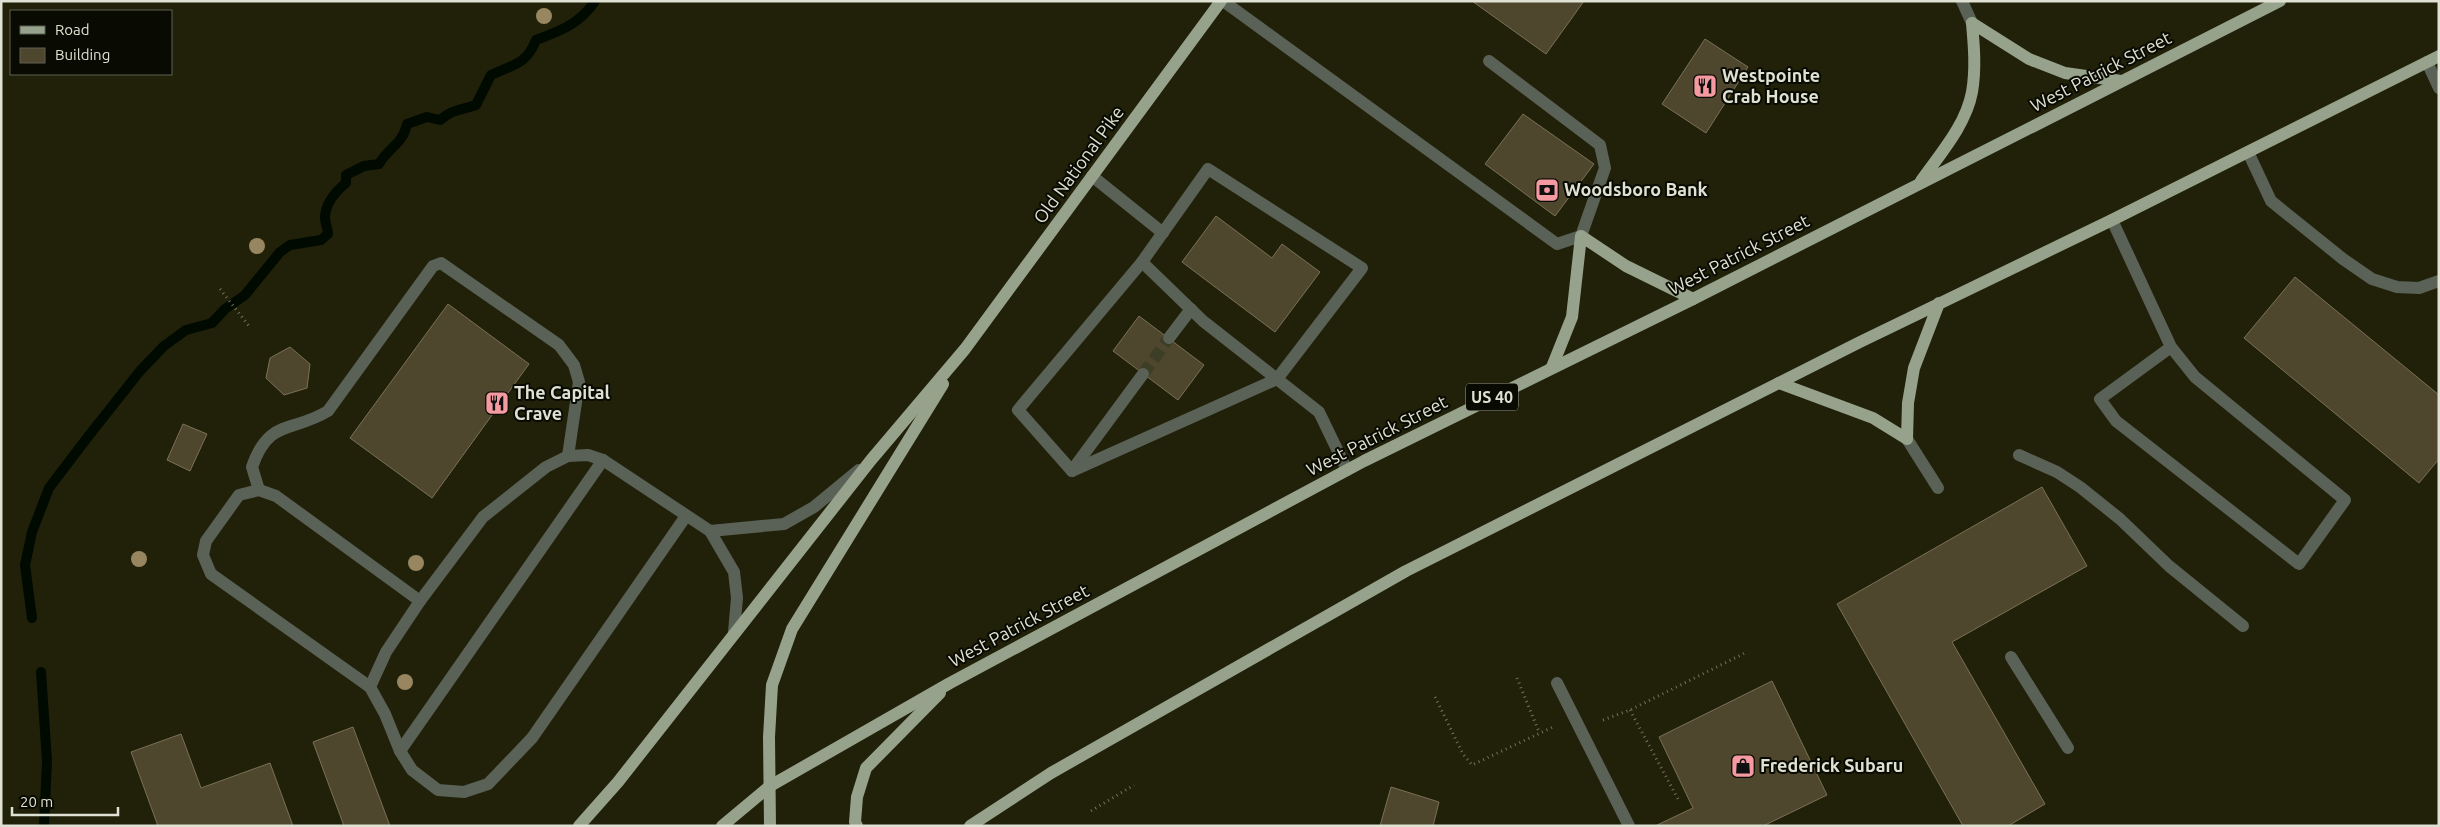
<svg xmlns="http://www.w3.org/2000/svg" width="2440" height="827" font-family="Ubuntu,sans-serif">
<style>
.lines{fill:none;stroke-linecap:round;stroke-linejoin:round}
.stream{stroke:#000a00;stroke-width:10}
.building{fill:#4f472d;stroke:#7a7156}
.minor-tunnel{stroke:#3d3e26;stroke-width:12;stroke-dasharray:12 6;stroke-linecap:butt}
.path{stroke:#70725d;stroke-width:3;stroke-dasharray:1 4;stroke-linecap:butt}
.minor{stroke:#5a6156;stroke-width:12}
.major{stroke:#96a28c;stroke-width:12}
.tree{fill:#988661}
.labels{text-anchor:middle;stroke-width:4;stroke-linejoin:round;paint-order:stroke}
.shield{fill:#090a02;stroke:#9fa094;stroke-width:1}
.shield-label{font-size:16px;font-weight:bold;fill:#dfe1d2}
.street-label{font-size:18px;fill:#dfe1d2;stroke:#090a02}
.poi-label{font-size:18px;font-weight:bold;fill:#dfe1d2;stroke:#090a02;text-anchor:start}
</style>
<rect width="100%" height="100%" fill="#202108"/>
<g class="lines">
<g class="stream">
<path d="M32,618L25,565L32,532L49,488L87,438L140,371L164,346L186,330L212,323L225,309L245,295L280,252L290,245L321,240L328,234C328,228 325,223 325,218C325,203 335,192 346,183V175L364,166L379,164C388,148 403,144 407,124L427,117L440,120C455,108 459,111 476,105L491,75C514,64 526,65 536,40C560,31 580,24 595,1"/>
<path d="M41,672L47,761L44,826"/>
</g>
</g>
<g class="building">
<path d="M1472,1H1584L1546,54Z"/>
<path d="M1705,39L1748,67L1706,133L1662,104Z"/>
<path d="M1523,114L1594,164L1555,216L1485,164Z"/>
<path d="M1216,216L1272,258L1282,244L1320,272L1275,332L1182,262Z"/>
<path d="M2295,277L2439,395V459L2419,483L2244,338Z"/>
<path d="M448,304L529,364L432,498L350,438Z"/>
<path d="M1139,316L1204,365L1178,400L1113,351Z"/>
<path d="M290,347L310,364L307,388L284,395L266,378L270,358Z"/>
<path d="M183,424L207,434L190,471L167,460Z"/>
<path d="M2042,487L2087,566L1952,642L2045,804L2008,826H1963L1837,604Z"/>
<path d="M1772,681L1827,795L1763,826H1655L1693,808L1659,737Z"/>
<path d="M353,727L390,826H344L313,742Z"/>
<path d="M181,734L201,788L270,763L293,826H158L131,752Z"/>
<path d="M1391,787L1439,802L1433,826H1380Z"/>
</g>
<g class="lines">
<path class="minor-tunnel" d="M1143,374L1169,338"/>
<g class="path">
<path d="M220,289L249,326"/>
<path d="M1517,678L1539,732"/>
<path d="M1435,697L1463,754L1472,765L1553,727"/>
<path d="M1630,710L1678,799"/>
<path d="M1603,720L1630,710L1745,653"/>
<path d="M1091,811L1134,785"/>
</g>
<g class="minor">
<path d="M1223,1L1557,244L1581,236L1605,168L1600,145L1489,61"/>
<path d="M1962,1L1972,23"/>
<path d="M2427,62L2439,88"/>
<path d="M2248,152L2271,201L2343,259L2372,279L2397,287L2419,288L2439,281"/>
<path d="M1092,176L1163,233"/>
<path d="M2112,220L2171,347L2195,377L2345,500L2299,564L2116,421L2100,399L2171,347"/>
<path d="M1169,338L1191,309"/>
<path d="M1907,439L1938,488"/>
<path d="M2019,455L2057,472L2080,487L2120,519L2169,566L2243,626"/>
<path d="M1073,469L1143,374"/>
<path d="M1072,471L1277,379L1362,268L1208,169L1142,262L1203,321L1319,412L1347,470"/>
<path d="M1072,471L1018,410L1142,262"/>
<path d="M259,490L252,467C269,418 292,433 328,411L433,266L441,263L559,345L574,365L579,382L568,456"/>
<path d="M686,516L532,738L488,784L464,792L438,790L412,770L400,751L385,714L370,687L386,652L420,601L483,517L546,467L568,456L588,455L603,460L710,531L734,572L737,598L734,632"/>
<path d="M710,531L784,524L814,507L859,470"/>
<path d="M2011,657L2068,748"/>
<path d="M1557,683L1629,826"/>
<path d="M370,687L211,574L203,555L206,541L239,495L259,490L276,496L420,601"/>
<path d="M400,751L603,460"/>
</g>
<g class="major">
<path d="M1972,23L2029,59L2065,73L2121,81"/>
<path d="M1921,181C1940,154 1966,125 1972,92C1976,69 1974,46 1972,23"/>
<path d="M1552,367L1572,317L1581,236L1626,266L1693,299"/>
<path d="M1779,383L1873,418L1907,439L1908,403L1914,368L1939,303"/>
<path d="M579,826L618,782L871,460L965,349L1221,1"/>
<path d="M722,826L770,786L950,683L1364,461L1693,299L2280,1"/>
<path d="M770,826L769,737L772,685L792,629L943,384"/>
<path d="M857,826L855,822L857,797L866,768L940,693"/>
<path d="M970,826L1051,773L1406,571L1860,342L2112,220L2439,56"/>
</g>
</g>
<g class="tree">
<circle cx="544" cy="16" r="8"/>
<circle cx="257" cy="246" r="8"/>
<circle cx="139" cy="559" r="8"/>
<circle cx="416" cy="563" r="8"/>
<circle cx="405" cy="682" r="8"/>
</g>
<defs>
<g id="restaurant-square" transform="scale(1.25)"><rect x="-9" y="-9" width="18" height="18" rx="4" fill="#f49aa0" stroke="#090a02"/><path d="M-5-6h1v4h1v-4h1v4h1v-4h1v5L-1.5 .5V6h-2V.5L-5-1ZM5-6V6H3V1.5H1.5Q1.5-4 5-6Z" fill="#111"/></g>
<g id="bank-square" transform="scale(1.25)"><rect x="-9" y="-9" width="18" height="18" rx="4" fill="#f49aa0" stroke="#090a02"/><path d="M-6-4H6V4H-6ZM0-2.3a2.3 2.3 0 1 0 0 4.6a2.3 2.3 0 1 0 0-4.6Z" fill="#111"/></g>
<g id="shop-square" transform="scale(1.25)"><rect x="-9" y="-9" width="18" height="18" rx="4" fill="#f49aa0" stroke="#090a02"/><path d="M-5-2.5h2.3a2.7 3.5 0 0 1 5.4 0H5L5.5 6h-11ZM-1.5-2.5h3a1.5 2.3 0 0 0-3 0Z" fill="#111"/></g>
</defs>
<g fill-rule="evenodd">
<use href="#restaurant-square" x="1705" y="86"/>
<use href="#bank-square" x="1547" y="190"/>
<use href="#restaurant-square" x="497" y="403"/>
<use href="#shop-square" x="1743" y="766"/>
</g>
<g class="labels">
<rect class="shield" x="1466" y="383.5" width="52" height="27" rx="4"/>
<g class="shield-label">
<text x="1492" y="403">US 40</text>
</g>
<g class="street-label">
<text transform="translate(2101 72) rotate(-27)" y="6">West Patrick Street</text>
<text transform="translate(1079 165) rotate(-54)" y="6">Old National Pike</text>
<text transform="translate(1739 255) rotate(-27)" y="6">West Patrick Street</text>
<text transform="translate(1377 436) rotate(-27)" y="6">West Patrick Street</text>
<text transform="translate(1019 626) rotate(-28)" y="6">West Patrick Street</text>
</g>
<g class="poi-label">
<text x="1722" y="82">Westpointe<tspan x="1722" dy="21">Crab House</tspan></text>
<text x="1564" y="196">Woodsboro Bank</text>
<text x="514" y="399">The Capital<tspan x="514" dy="21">Crave</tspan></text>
<text x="1760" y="772">Frederick Subaru</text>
</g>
</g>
<rect width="2440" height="827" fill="none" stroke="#dfe1d2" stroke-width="5"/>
<rect x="10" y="10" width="162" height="65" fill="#090a02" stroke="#5f6055"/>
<rect x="20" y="26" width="25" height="8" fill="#96a28c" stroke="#5f6055"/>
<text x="55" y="35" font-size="15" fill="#dfe1d2">Road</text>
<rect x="20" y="48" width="25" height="15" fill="#4f472d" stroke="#5f6055"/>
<text x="55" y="60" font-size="15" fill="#dfe1d2">Building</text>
<path d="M12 807v8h106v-8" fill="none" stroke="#dfe1d2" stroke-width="2.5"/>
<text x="20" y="807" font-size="15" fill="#dfe1d2" stroke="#090a02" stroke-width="4" paint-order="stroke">20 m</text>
</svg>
